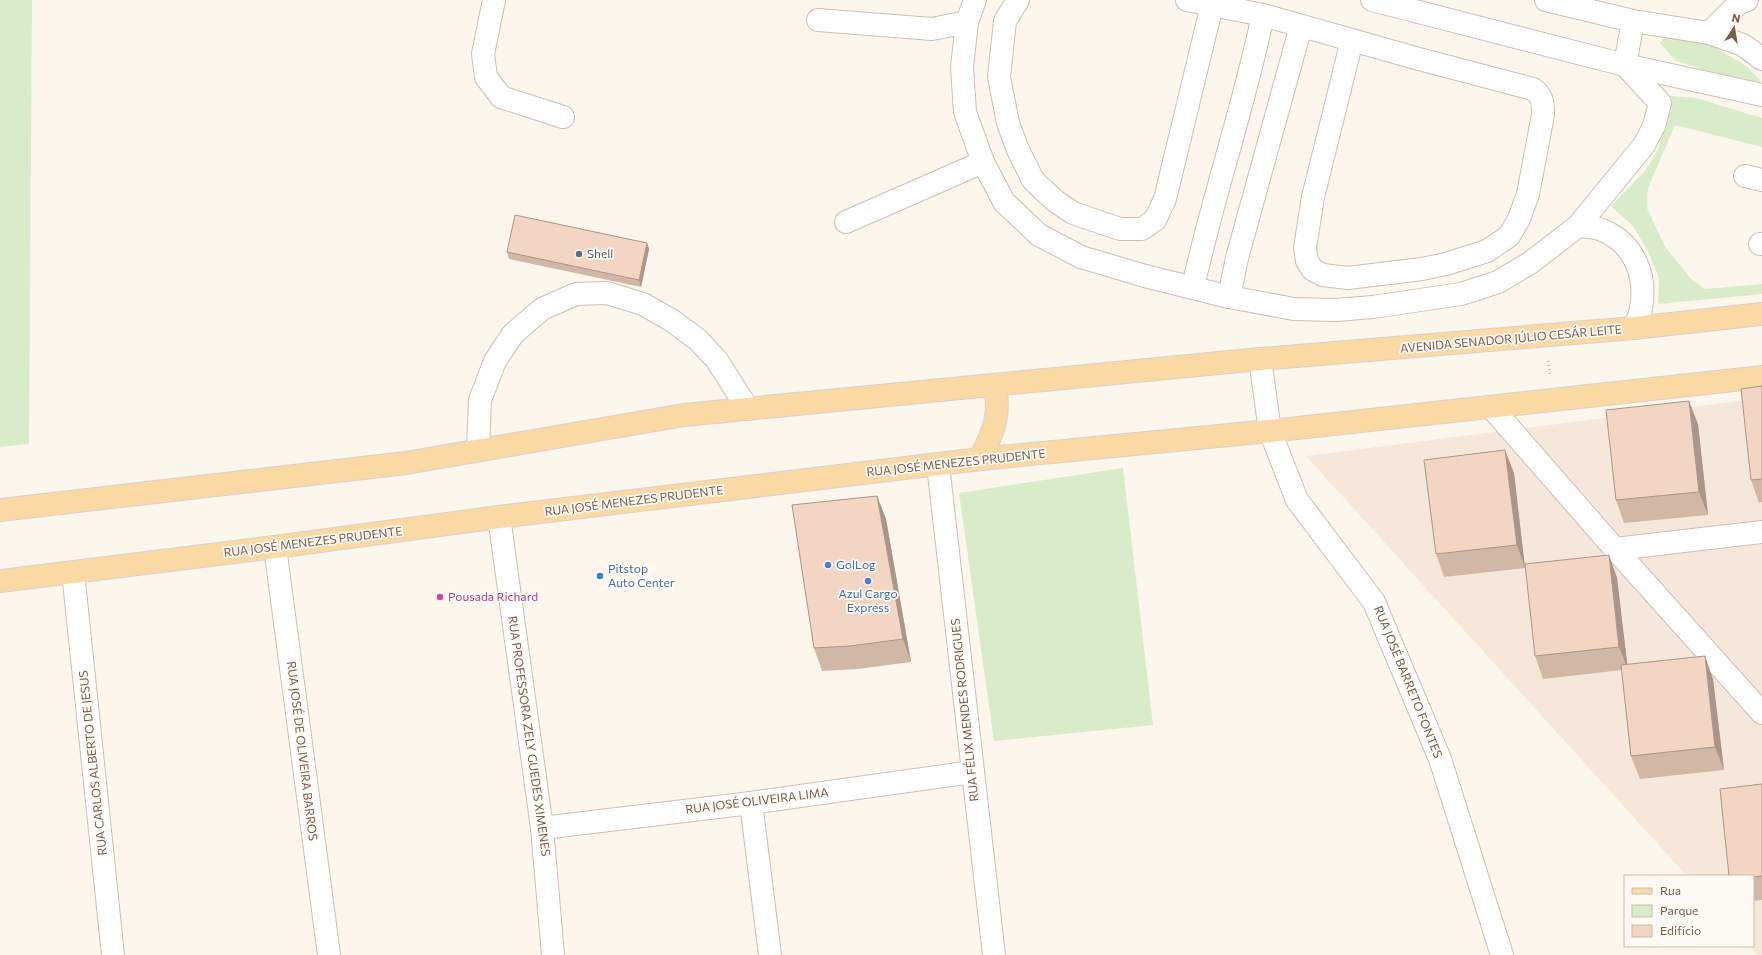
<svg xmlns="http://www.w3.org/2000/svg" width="1762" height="955" font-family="Commissioner,sans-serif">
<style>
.residential{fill:#f5e8da}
.green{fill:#d8ecc9}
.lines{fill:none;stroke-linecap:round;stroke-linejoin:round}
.minor-casing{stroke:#d1beb0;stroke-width:24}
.major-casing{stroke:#dad1cd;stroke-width:24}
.path{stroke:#d9b8a5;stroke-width:2.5;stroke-dasharray:1 3;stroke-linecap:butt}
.minor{stroke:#fff;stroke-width:22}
.major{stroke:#fbd9a5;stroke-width:22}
.wall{fill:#d1b7a8}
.shaded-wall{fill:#aa9588}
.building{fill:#f3d5c3;stroke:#aa9588}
.service-dot{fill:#5c6f8a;stroke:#fffaf3;stroke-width:1.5}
.shop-dot{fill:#3f7fe0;stroke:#fffaf3;stroke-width:1.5}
.hotel-dot{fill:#d1479c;stroke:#fffaf3;stroke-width:1.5}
.labels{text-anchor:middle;stroke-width:3.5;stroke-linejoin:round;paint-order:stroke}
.service-label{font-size:12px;fill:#4e5e75;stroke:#fffaf3;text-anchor:start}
.street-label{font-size:12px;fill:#7a5c4d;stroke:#fffaf3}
.shop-label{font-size:12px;fill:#366cbe;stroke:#fffaf3;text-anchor:start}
.hotel-label{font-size:12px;fill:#b23c85;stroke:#fffaf3;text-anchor:start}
</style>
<rect width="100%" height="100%" fill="#fdf6ec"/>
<path class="residential" d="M1762,398V955H1758L1750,946H1753V876H1687L1306,456Z"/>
<g class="green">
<path d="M0,0H32L29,444L0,447Z"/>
<path d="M1665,37L1705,41L1746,66L1762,82L1724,77L1675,60L1660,43Z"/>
<path d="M1671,96L1696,98L1762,118V147L1675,125L1648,188L1647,208L1665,247L1692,280L1705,289L1762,284V294L1658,304L1659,279L1649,253L1633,226L1611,206L1645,171L1658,150Z"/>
<path d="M1123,468L1153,725L994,741L959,493Z"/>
</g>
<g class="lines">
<g class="minor-casing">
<g id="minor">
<path d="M494,0L483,54L486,77L501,97L563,117"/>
<path d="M975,0L967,22L962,67L965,112L983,162L1004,202L1039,235L1081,257L1145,276L1229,297L1294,309L1336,310L1373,307L1461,294L1498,282L1530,263L1578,226L1644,145L1654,126L1660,103L1625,65L1633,21"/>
<path d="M1018,0L1005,21L999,77L1008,123L1018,150L1033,180L1054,200L1073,213L1120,229H1142L1155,220L1165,199L1212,5"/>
<path d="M1187,0L1263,15L1419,59L1533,89C1543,96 1543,103 1543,115L1528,194L1519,219L1509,236L1487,251L1446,264L1422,269L1348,278L1323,275L1313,270L1307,261L1305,248L1313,197L1352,40"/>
<path d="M1372,0L1625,65L1762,95"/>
<path d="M1546,0L1633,21L1709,33L1743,45L1762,59"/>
<path d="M818,20L932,29L967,22"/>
<path d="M1709,33L1739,3L1747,0"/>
<path d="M1745,176L1762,180"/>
<path d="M846,222L983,162"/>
<path d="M1578,226C1586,227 1595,227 1602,230C1634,243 1647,275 1641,308C1640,315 1637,322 1634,328"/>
<path d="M1760,244H1762"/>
<path d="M1193,287C1213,196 1244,107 1263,15"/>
<path d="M1229,297L1237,258L1301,26"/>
<path d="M1260,359L1270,431L1297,500L1374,602L1440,759L1502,955"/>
<path d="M1491,407L1615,549L1762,713"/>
<path d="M478,449L480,400L495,361L513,334L542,309L576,294L607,293L643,304L671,320L697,339L716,359L748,409"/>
<path d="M938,465L994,955"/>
<path d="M499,517L542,828L553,955"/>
<path d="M275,547L329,955"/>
<path d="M1615,549L1762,532"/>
<path d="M73,572L113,955"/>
<path d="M751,803L770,955"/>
<path d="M542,828L751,803L972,772"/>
</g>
</g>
<g class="major-casing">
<g id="major">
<path d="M980,459C993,432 1001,416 995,385"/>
<path d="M0,510L406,463L684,415L1260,359L1634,328L1762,314"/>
<path d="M0,581L275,547L499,517L980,459L1270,431L1762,377"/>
</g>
</g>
<path class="path" d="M1548,361L1550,375"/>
<use href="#minor" class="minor"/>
<use href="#major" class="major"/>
</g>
<g class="wall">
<path d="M647,243L649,249L641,287L509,259L507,252Z"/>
<path d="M1762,386V502L1759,503L1751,480Z"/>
<path d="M1698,424L1708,515L1624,523L1616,500Z"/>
<path d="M1514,473L1525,568L1444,577L1436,554Z"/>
<path d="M877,496L886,519L911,662L858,669L822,671L814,648Z"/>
<path d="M1609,555L1617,578L1627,664L1713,679L1724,770L1640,779L1631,756L1622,670L1543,679L1535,656Z"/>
<path d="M1762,784V900L1753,901V876Z"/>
</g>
<g class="shaded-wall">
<path d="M647,243L649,249L641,287L639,280Z"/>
<path d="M1689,401L1698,424L1708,515L1699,492Z"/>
<path d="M1505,450L1514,473L1525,568L1517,545Z"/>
<path d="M877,496L886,519L911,662L903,639Z"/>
<path d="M1609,555L1617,578L1628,670L1619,647Z"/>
<path d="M1705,656L1713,679L1724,770L1715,747Z"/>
</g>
<g class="building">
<path d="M515,215L647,243L639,280L507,252Z"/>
<path d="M1762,386V479L1751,480L1741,389Z"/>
<path d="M1689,401L1699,492L1616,500L1606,410Z"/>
<path d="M1505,450L1517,545L1436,554L1424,460Z"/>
<path d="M877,496L903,639L850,646L814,648L792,505Z"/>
<path d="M1609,555L1619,647L1535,656L1525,564Z"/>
<path d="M1705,656L1715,747L1631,756L1621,665Z"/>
<path d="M1762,784V876L1753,877V876H1729L1720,789Z"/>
</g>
<circle class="service-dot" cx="579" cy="254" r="4"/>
<g class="shop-dot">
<circle cx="828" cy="565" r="4"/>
<circle cx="600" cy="576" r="4"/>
<circle cx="868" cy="581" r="4"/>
</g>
<circle class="hotel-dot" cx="440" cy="597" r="4"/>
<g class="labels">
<g class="service-label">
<text x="587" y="258">Shell</text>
</g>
<g class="street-label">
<text transform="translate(1511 339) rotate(-5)" y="4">AVENIDA SENADOR JÚLIO CESÁR LEITE</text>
<text transform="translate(956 463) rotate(-6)" y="4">RUA JOSÉ MENEZES PRUDENTE</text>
<text transform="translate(634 501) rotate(-7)" y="4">RUA JOSÉ MENEZES PRUDENTE</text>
<text transform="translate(313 542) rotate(-7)" y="4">RUA JOSÉ MENEZES PRUDENTE</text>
<text transform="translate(1408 682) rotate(68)" y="4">RUA JOSÉ BARRETO FONTES</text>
<text transform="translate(965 710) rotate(-96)" y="4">RUA FÉLIX MENDES RODRIGUES</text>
<text transform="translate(529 736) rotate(82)" y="4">RUA PROFESSORA ZELY GUEDES XIMENES</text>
<text transform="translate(302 751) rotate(83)" y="4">RUA JOSÉ DE OLIVEIRA BARROS</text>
<text transform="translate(93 763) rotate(-96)" y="4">RUA CARLOS ALBERTO DE JESUS</text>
<text transform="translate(757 801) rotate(-7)" y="4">RUA JOSÉ OLIVEIRA LIMA</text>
</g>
<g class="shop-label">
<text x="836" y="569">GolLog</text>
<text x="608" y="573">Pitstop<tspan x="608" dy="14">Auto Center</tspan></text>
<text x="868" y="598" text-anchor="middle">Azul Cargo<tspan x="868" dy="14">Express</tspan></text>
</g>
<g class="hotel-label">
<text x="448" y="601">Pousada Richard</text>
</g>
</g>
<rect x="1624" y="875" width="130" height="72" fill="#fffaf3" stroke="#cabbb1"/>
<rect x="1632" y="888" width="20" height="6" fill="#fbd9a5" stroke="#cabbb1"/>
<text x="1660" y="895" font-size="12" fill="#7a5c4d">Rua</text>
<rect x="1632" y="905" width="20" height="12" fill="#d8ecc9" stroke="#cabbb1"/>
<text x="1660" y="915" font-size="12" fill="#7a5c4d">Parque</text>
<rect x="1632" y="925" width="20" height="12" fill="#f3d5c3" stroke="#cabbb1"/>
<text x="1660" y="935" font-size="12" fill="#7a5c4d">Edifício</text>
<g transform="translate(1734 28) rotate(12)" stroke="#fffaf3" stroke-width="3" paint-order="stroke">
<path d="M0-3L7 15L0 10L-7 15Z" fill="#7a5c4d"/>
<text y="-6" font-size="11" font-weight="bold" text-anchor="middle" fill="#7a5c4d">N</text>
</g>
</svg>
